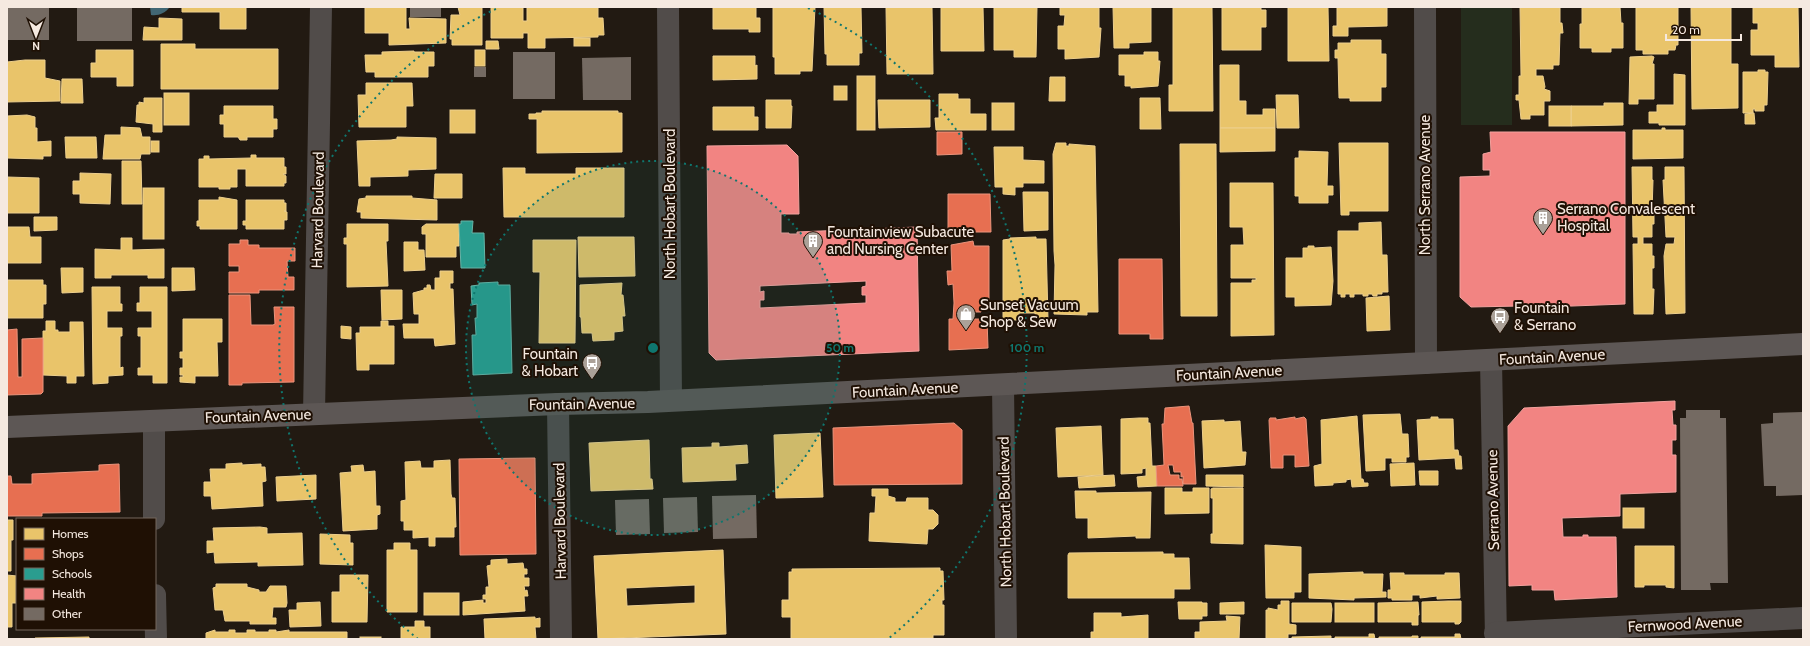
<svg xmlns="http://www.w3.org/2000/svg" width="1810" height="646" font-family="Cabin,sans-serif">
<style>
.green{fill:#252d1d}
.water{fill:#426774}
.homes{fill:#e9c46a;stroke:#edcf8d;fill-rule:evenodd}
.shops{fill:#e76f51;stroke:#eb947c}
.schools{fill:#2a9d8f;stroke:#67b4a7}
.health{fill:#f28482;stroke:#f3a29e;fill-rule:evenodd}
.building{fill:#746a62}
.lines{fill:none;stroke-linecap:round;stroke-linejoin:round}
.street{stroke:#514c4a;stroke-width:22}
.secondary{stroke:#5d5755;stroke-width:22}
.ring{fill:none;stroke:#0f766e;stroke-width:2;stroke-dasharray:2 4}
.labels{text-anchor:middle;stroke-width:4;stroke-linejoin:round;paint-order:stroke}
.street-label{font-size:15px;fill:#f5e9e0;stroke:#1f1004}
.poi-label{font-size:15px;fill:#f5e9e0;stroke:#1f1004;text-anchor:start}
.centre{fill:#0f766e;stroke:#1f1004;stroke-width:2}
.ring-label{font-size:12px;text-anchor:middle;font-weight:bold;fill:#0f766e;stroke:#1f1004;stroke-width:4;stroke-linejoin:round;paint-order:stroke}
</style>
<rect width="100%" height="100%" fill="#221a12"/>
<rect class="green" x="1461" y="7" width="51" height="118"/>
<path class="water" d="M150,7H170C165,13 159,16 151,15Z"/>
<g class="homes">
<path d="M182,7H246V29H220V12H182Z"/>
<path d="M365,7H406V29H410L409,18L446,19V43L389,45V33H365Z"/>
<path d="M458,7H482V45H452V39H450L451,15H460Z"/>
<path d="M491,7H523V21H527V7H598V18H603L604,35H598V37L545,38V48H528V33H523V38H491Z"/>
<path d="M713,7H756V18H760V32H749V29H713Z"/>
<path d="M773,7H815L812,71H800V74H775V57H773Z"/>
<path d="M824,7H861L862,53H859V65H827V54H825Z"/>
<path d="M886,7H932L933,74H887Z"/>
<path d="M941,7H983L984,51H941Z"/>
<path d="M994,7H1037L1036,57H1014V50H994Z"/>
<path d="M1060,7H1099V28H1101L1099,57L1065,59V49H1058V26H1064L1065,15H1060Z"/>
<path d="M1113,7H1151V42L1129,43V48H1114Z"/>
<path d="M1173,7H1212L1213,111H1169V85H1173Z"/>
<path d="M1222,7H1261V10H1266V27H1261V50H1222Z"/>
<path d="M1288,7H1328L1329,61H1288Z"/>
<path d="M1337,7H1387V26L1348,27V36H1333V26H1337Z"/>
<path d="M1520,7H1560V23H1562L1563,33H1560L1559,65H1553V69H1536V76H1543L1545,87L1544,89L1550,91V101H1544V115H1530V119H1521L1519,100H1516V95H1519V76H1521Z"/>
<path d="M1582,7H1620L1621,23H1623V48H1611V52H1592V48H1580V24H1582Z"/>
<path d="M1636,7H1678V45H1676L1675,50H1668V54H1643V50H1636Z"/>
<path d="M1691,7H1731V64H1738V108L1692,109Z"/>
<path d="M1753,7H1798L1799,67H1775V55H1751V30H1758V23H1753Z"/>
<path d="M159,18L182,19V40H143L144,27L159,28Z"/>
<rect x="574" y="38" width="16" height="8"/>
<path d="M1351,40H1381V54H1386V87H1381V101H1350V98H1339L1338,58H1335V50H1338V43H1351Z"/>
<path d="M486,41H498L499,49H486Z"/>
<path d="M161,44H195V49H278V89H161Z"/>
<path d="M96,50H133V86H117V77H91V63H96Z"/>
<rect x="475" y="50" width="10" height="16"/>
<path d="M414,51V52H434V66H428V77H375V72H366L365,55H382V52Z"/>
<path d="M1144,52H1158V61H1160L1158,86L1131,88V86H1125V75H1119V55H1144Z"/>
<path d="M713,56H755V66L757,65V79L713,80Z"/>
<path d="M1652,56L1654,57L1652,64H1654V99H1638V104H1629L1630,57Z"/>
<path d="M25,60H45V78L60,81V101L7,102V62Z"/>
<path d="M1220,65H1239V101H1246V115H1263V109H1275V128H1220Z"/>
<path d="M1758,70H1765V72H1768L1767,105H1764V111H1755V109H1753V113H1743V72H1758Z"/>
<path d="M1674,74L1685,75V125H1659V123H1649V112H1657V105H1674Z"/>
<rect x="857" y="76" width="18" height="54"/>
<path d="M1050,77H1065V101H1049Z"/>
<path d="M62,79H82L83,103H61Z"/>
<path d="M366,83H412L413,106H406V127H359L358,95H366Z"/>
<rect x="834" y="86" width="13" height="14"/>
<rect x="164" y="93" width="25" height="32"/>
<path d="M939,94H958V99H970V114H986V130H936L935,118H939Z"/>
<path d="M1276,95H1298L1299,128H1277Z"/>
<path d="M144,98H162V132H153V124L136,122L137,105H139V102L144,103Z"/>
<path d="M1140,98H1160L1161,129H1140Z"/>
<path d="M766,100H791V106H792L791,128H766Z"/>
<path d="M878,100H930V127L879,128Z"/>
<rect x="992" y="103" width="22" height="27"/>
<path d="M1604,103H1623V125L1571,126V106H1604Z"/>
<path d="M224,106H273V119H277V129H273V137H247V140H240L238,137H224V124H220V115H224Z"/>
<rect x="1549" y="106" width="22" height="20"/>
<path d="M713,107H754V117H758V130H713Z"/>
<rect x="450" y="110" width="25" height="23"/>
<path d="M542,111H618V113H622V152L537,153V119H529V114H536V113H542Z"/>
<path d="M1754,113L1755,124H1745V114Z"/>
<path d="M27,115L35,117V128H37V142L51,141V156H43V159L7,158V116Z"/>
<path d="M121,127L140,128L142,137H150V154H141L140,159H103L105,135H121Z"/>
<path d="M1220,128H1275V151L1220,152Z"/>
<path d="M1662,128H1665V130H1683V158L1633,159V130H1662Z"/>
<path d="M65,137H96L97,158H66Z"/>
<path d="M397,137L436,138V169L408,170V176L370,177V186H359L357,141L391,140L397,139Z"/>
<rect x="151" y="141" width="8" height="11"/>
<path d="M1056,143H1066V146H1069V144L1095,146L1098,312H1087V315L1054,314L1055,265L1054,251L1053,154Z"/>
<path d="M1339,143H1388V211H1349V215H1341Z"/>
<path d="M1180,144H1216L1217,316H1181Z"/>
<path d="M994,147H1023V160L1044,161V183H1023V187H1015V195L1003,194V187H995Z"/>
<path d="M1299,151L1328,152L1327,186H1333V195H1328V203H1299V196H1295V158H1299Z"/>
<path d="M251,155H256V158H284V167H286V174H283L286,176V183H284V186H246V169H237V187H230V189H219V187H199V159H204V156H209V159L251,158Z"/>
<path d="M122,161H141L142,204H122Z"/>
<path d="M1632,167H1652V180H1653L1652,212H1654V224H1652V237H1643V244H1652V256H1654V268H1652V289H1654L1653,314H1634L1633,244H1638V237H1633Z"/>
<path d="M1665,167H1684L1685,313L1666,314L1664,256L1666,244H1674L1675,237H1666L1663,180H1665Z"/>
<path d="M503,168H525V174H576V168H624V217H504Z"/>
<path d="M80,173L111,174L110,204L80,203V194H73V181H80Z"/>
<path d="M435,174H462V198H434Z"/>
<path d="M7,177L39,178V213H7Z"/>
<path d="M1230,183H1273L1274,335L1231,336V283H1252V280H1256V278H1231V245H1244L1243,227H1230Z"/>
<rect x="143" y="188" width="21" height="51"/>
<path d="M1023,192H1048V230L1024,231Z"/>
<path d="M366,196H412V198L437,200V220L361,218V212H357L359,199L366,198Z"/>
<path d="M219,197L237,200V229H200V226H197V221H199V200H219Z"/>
<path d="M246,200H284V203H286V211H284L287,212V220H284V229H246V225H243V221H246Z"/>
<path d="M34,217H57V230L34,231Z"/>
<path d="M1381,222L1382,255H1387L1388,292H1382V294H1377V296H1373L1372,294H1368V296H1363V294H1354V297H1350V294H1345V297H1341V294H1338V231H1359V223Z"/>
<path d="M347,224H388V241H386L388,286L347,287V244H344V238H347Z"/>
<path d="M426,224H459V246H456V257H426V234H422V227Z"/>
<path d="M7,227H29L30,237H41V263H7Z"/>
<path d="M578,237H634L635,276L579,277Z"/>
<path d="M1036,237V239H1046L1048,320L1035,321V313H1019V320H1003V240L1010,239V238Z"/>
<path d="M121,238H132V250L164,249V278H148V275H111V278H95V249L121,250Z"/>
<path d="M533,240H576L575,343H539L540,272H533Z"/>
<path d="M404,242H418V250H424L425,270L404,271Z"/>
<path d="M1308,246H1314V248L1331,247L1333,281L1331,305L1295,306V297H1286V258H1303V248H1308Z"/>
<path d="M61,268H83V292L62,293Z"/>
<path d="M172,268H194L195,290L172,291Z"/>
<path d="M440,271H453V283H450V289H453L455,344L435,346L434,338H404L403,324H419V314H414L413,293L424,290V288H427V285H430L431,290H435V278H440Z"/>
<path d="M7,280H43V285H46V304H43V318H7Z"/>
<path d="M622,283L621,295H623L625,316H622L623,331L614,332V340L593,341L592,333H582L581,317H580V285Z"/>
<path d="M92,287H120V304H122V311H107V328H122V336H120V368L123,367V375L108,376V383L93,384Z"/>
<path d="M140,287H167V383H153V375H138V368H141V336H138V328H152V311H137V303H140Z"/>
<path d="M381,290H402V319L382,320Z"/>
<path d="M1389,296L1390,330L1367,331L1366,298Z"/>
<path d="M183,319H222V342H217L218,376H195V383L180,382V377H183V375H180V368H183V358H180V352H183Z"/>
<path d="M46,321H55V330H58V332H70V322H83L84,376H76V383H67V376L43,375V331H46Z"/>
<path d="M381,321H388V326H394V364H369V370H357L356,333H360V327H381Z"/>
<path d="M341,326L351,327V339L341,338Z"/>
<path d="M1400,414L1402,434H1408L1409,457H1406V462H1392V458H1385V470L1366,471L1363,415Z"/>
<path d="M1357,416L1361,479H1363L1364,483H1368V486L1352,487L1351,479L1346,480V482L1333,483V485L1315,486L1314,466L1322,464L1321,420Z"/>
<path d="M1431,417H1438V419H1453L1454,450H1458L1459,456H1461L1462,469H1456L1455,458L1419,460L1417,420L1431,419Z"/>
<path d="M1139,418H1148V423H1150L1152,466H1156L1157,486L1138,487L1137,477L1146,476V468L1142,469V473L1121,474V419Z"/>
<path d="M1224,420V422L1240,421L1242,452H1246L1245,465L1204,468L1202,421Z"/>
<path d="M1101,426L1103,475L1058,477L1056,428Z"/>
<path d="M820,433L823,497L776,498L774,435Z"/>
<path d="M649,440L650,479H652L653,489L591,491L589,443Z"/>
<path d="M712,443H719V447L747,445L748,463L735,464L736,480L683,482L682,448L712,447Z"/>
<path d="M450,460L451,494L452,498H455L456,527H454V537H435V546H429V537L413,538V530H404V521H401V501L406,500L405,462L420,461L421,468H434V461Z"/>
<path d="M242,463V465L261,464V467H265L266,481L262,482L263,506L212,509L211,496H204V482H211L210,469H226V464Z"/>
<path d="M1414,463L1415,485L1391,486L1390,464Z"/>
<path d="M363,465L364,472L375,471L376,506H380V514L377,515V529L343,531L340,473L352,472L351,466Z"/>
<path d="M1419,471H1438V485H1420Z"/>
<path d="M316,475V499L277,501L276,477Z"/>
<path d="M1114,475L1115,486L1079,488L1078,477Z"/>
<path d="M1206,475H1243V487L1206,486Z"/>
<path d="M1165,488H1182V492H1193V488H1209V513L1165,514Z"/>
<path d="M1213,488H1243V544L1211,543V534H1213V498H1211V489Z"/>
<path d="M872,489H888V496L895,498V502H906L907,498H928V510H933L938,515V524L933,529H928L927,544L869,541L870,513H875L876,496H872Z"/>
<path d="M1075,491H1096V493L1151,492L1150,538H1136V536L1088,538V518H1076Z"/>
<rect x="1623" y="508" width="21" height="20"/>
<path d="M7,520H13V540H11V571H7Z"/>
<path d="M260,527L267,528V534L302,533L303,565L258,566V562L215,563L214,552L207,553V541H214L213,528Z"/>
<path d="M320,534L350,535V543H353V565L320,564Z"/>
<path d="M394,543H410V550H417V612H387V550H394Z"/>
<path d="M1265,545L1301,547V592H1294V598H1266Z"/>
<path d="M1635,546H1674V588L1666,587V585H1644V587H1635Z"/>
<path d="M723,550L726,634L598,639L594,556ZM695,585V603L627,606L626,588Z"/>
<path d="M1163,552V554H1174V558H1189L1190,589H1174V598H1068V555L1069,553Z"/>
<path d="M507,559V564L523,563L524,569H527V574H524V578H529V586H524L525,591L527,590L528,596H524L525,611L463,615V602L483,600V603H486V599H483V595H486V587H489L487,566L491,565V560Z"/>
<path d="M940,568V571H943L944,600H942V605H944V635H933V638L791,639V617H782V600H789V572H792V569Z"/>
<path d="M1363,572V574H1383L1382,592H1386V597L1354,598V600L1309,598V574Z"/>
<path d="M1390,573H1404V575H1445V573H1459L1460,598L1437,599V596L1420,598V595H1412V600H1392V598H1388V590H1391Z"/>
<path d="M7,575L17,576V603H12V627H7Z"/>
<path d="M340,575H368L367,622H332V592H340Z"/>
<path d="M216,584H247V587L259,590V592H266L270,586H286L287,603L286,607H273L272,618H276V624H250V621H225L223,610H215L213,588L216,587Z"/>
<rect x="424" y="593" width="35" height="22"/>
<path d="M1281,601H1289V624L1296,625V634H1288V639H1266V610H1268V608L1278,610V605H1281Z"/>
<path d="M1448,601H1461V622L1459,624H1455V622H1422V602Z"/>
<path d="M320,602L321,626L290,627L289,610H297V603Z"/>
<path d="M1178,602H1202V603H1207V616H1202V619H1179Z"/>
<path d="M1244,602V614H1220V603Z"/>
<path d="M1418,602L1419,615H1418V625H1412V622H1378V603Z"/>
<path d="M1292,603H1331L1332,609L1331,622H1292Z"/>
<rect x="1335" y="603" width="39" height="19"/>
<path d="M1094,613H1121V617L1148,615V639H1091V632H1094Z"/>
<path d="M1226,616L1240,617L1239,639H1195V632H1200V622L1227,621Z"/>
<path d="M535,617V619L540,618V627H535L536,639H485L484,619Z"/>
<path d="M415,621H424V627H430V639H401V627H415Z"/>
<path d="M215,630V632H229V630H235V633H247V630H255V632H269V630H276V632L289,630V632H347V639H206V633Z"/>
<path d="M1369,634H1374L1375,639H1335V637H1369Z"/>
<path d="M1455,634H1460L1461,639H1421V637H1455Z"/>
<path d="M1331,636V639H1292V637Z"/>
<path d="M1412,636H1418V639H1379V637H1412Z"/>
<path d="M89,637V639H35V638Z"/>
<rect x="360" y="637" width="21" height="2"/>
</g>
<g class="shops">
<path d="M937,132H962V154L937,155Z"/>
<path d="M948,194H990L991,232H948Z"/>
<path d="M240,240H248V245H259V248H295V261H287L288,277H294V290H259V293H229V272H239V266H229V244H240Z"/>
<path d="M973,241L974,246H989V304H981V312H967L966,319H987L988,348L949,350V319H953L954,303L953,284L948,285L947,271H952L951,245Z"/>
<path d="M1119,259H1162L1163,339H1150V334H1119Z"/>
<path d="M229,295H250L251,325H273L275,324L274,307H294V382L242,383V385H229Z"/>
<path d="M17,329L18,377H22V339L43,338V392L41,394L7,395V330Z"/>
<path d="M1189,406L1192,423H1193L1196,484H1183V476L1181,477V472H1174L1173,465H1168L1170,475H1179V479H1182L1183,486H1157L1156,466L1164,465L1162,424H1164L1165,408Z"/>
<path d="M1295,417V419L1304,417L1306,419L1309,466L1295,467V455H1283V468H1271L1269,420L1270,418H1276V420Z"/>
<path d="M954,423L962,430V484L834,485L833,428Z"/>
<path d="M535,458L536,554L460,555L459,459Z"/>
<path d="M119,464L120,512L42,513V516H7V476H11L12,484H32V474L99,471V465Z"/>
</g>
<g class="schools">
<path d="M461,221H473L472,233H484L485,268H461L459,224H461Z"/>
<path d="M498,282V285H510L512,373L473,375L472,335H476L475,318H477V304L472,305L471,286L479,285V283Z"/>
</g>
<g class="health">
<path d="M1490,132H1625V304L1520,308V306L1471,307L1460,297V177L1490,176V170H1483V154L1491,152Z"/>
<path d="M787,145L798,156L799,214H781V233H789V234H797V232L917,227L919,351L716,360L709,353L707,146ZM866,281V286L862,287V295H866V303L760,308V300H764V291L760,292V286Z"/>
<path d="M1675,401V410H1672L1673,425H1676V440H1672V455H1676V492L1620,494V516L1562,518L1563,537H1583V535H1588V537H1616L1617,597L1555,600L1554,590H1532V585L1509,586L1508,426L1524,408Z"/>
</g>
<g class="building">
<rect x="7" y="7" width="42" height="33"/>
<rect x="77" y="7" width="55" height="34"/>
<rect x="410" y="7" width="31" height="10"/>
<rect x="513" y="52" width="42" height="47"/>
<path d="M631,57V100H583L582,58Z"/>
<rect x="474" y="67" width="12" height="10"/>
<path d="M1686,410H1720V418H1726L1728,583H1710L1711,590H1681L1680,418H1686Z"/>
<path d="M1803,412V495L1776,496V486H1764L1761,424L1773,423V413Z"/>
<path d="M756,495L757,538L713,539L712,496Z"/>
<path d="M697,497L698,532L664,533L663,498Z"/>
<path d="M649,499L650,534L616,535L615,500Z"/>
</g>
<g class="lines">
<g class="street">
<path d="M668,7L671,400"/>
<path d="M1425,7L1426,363"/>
<path d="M1491,360L1496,639"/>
<path d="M1003,385L1006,639"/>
<path d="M558,404L561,639"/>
<path d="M314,414L321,7"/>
<path d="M154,421V519"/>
<path d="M155,595L156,639"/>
<path d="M1495,633L1803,618"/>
</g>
<path class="secondary" d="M7,427L558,404L648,402L1803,344"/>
</g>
<circle cx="653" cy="348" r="187" fill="#0f766e" fill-opacity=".12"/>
<g class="ring">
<circle cx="653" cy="348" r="187"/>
<path d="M418 639A374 374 0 0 1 498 8M808 8A374 374 0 0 1 888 639"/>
</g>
<defs>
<g id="building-pin" transform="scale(1)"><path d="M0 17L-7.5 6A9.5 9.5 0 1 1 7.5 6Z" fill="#aba198" stroke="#1f1004"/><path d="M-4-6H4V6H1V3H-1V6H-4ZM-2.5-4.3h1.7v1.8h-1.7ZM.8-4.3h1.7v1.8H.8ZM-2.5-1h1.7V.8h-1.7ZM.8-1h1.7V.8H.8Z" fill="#fff"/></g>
<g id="shop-pin" transform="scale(1)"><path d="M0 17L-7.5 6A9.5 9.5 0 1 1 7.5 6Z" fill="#aba198" stroke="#1f1004"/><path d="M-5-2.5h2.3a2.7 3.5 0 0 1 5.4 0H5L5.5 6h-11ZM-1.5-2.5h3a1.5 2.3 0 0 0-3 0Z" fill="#fff"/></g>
<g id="bus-pin" transform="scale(1)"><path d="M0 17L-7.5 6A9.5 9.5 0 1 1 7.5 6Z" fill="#aba198" stroke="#1f1004"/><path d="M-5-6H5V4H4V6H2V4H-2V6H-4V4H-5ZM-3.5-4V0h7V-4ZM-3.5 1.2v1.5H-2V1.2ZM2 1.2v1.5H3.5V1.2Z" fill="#fff"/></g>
</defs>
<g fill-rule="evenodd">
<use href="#building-pin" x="1543" y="218"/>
<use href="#building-pin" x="813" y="241"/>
<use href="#shop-pin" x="966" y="314"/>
<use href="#bus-pin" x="1500" y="317"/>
<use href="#bus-pin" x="592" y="363"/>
</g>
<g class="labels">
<g class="street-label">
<text transform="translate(1425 185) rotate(-90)" y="5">North Serrano Avenue</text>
<text transform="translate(670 204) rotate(-90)" y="5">North Hobart Boulevard</text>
<text transform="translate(318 210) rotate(-89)" y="5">Harvard Boulevard</text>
<text transform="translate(1552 357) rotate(-3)" y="5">Fountain Avenue</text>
<text transform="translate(1229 373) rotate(-3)" y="5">Fountain Avenue</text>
<text transform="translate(905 390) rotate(-3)" y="5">Fountain Avenue</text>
<text transform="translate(582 404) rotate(-1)" y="5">Fountain Avenue</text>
<text transform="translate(258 416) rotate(-2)" y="5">Fountain Avenue</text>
<text transform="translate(1493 500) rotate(-91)" y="5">Serrano Avenue</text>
<text transform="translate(1005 512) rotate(-91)" y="5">North Hobart Boulevard</text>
<text transform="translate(560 521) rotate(-91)" y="5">Harvard Boulevard</text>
<text transform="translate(1685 624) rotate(-3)" y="5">Fernwood Avenue</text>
</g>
<g class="poi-label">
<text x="1557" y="214">Serrano Convalescent<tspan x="1557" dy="17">Hospital</tspan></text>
<text x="827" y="237">Fountainview Subacute<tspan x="827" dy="17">and Nursing Center</tspan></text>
<text x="980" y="310">Sunset Vacuum<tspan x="980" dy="17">Shop &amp; Sew</tspan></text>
<text x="1514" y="313">Fountain<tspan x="1514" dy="17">&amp; Serrano</tspan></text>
<text x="578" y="359" text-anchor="end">Fountain<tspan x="578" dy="17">&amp; Hobart</tspan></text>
</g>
</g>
<circle cx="653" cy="348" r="6" class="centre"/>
<g class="ring-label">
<text x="840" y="352">50 m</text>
<text x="1027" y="352">100 m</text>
</g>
<rect width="1810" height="646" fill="none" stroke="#f5e9e0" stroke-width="16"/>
<rect x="16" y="518" width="140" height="112" fill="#1f1004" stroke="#75675c"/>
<rect x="24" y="528" width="20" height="12" fill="#e9c46a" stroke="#75675c"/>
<text x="52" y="538" font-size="12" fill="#f5e9e0">Homes</text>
<rect x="24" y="548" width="20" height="12" fill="#e76f51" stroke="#75675c"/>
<text x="52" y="558" font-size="12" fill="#f5e9e0">Shops</text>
<rect x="24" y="568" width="20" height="12" fill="#2a9d8f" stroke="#75675c"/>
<text x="52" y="578" font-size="12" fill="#f5e9e0">Schools</text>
<rect x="24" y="588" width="20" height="12" fill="#f28482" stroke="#75675c"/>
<text x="52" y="598" font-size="12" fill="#f5e9e0">Health</text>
<rect x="24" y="608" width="20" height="12" fill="#746a62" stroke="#75675c"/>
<text x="52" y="618" font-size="12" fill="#f5e9e0">Other</text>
<g transform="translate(36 36) rotate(180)" stroke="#1f1004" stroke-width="3" paint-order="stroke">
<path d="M0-3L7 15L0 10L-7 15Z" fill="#f5e9e0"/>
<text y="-6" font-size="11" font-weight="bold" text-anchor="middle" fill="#f5e9e0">N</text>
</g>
<path d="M1666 34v6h75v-6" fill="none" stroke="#f5e9e0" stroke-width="2"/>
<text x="1672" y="34" font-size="12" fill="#f5e9e0" stroke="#1f1004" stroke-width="3" paint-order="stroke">20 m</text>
</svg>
